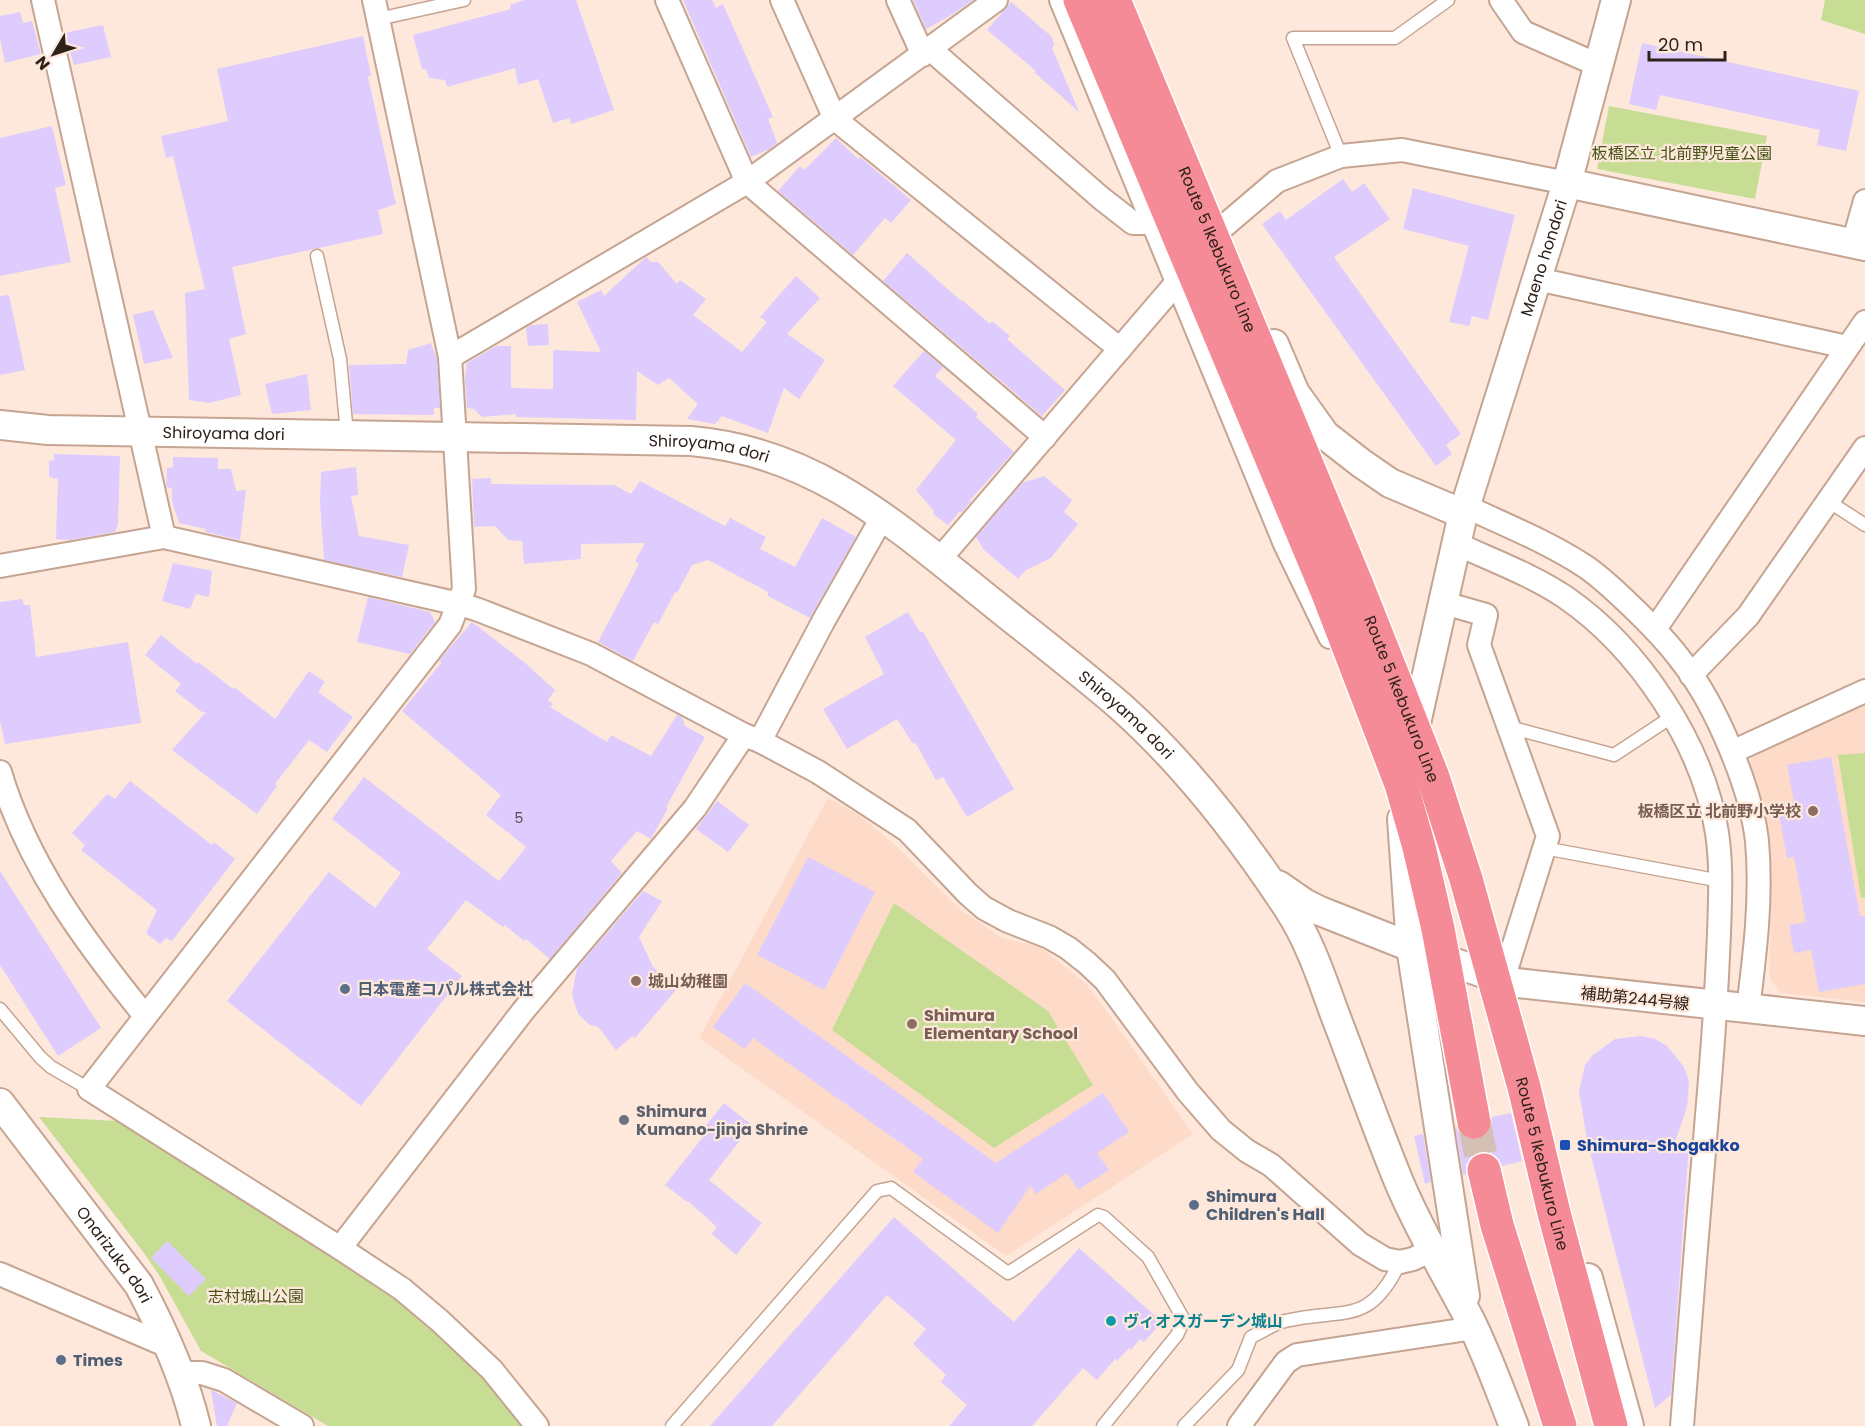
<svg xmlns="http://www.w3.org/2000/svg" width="1865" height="1426" font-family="Poppins,'Noto Sans JP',sans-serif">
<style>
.built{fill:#fddbc8}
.green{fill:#c7dd93}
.building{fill:#ddccfd}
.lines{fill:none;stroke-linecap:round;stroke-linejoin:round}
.motorway-tunnel{stroke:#d4c0b5;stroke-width:33;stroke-dasharray:33 16;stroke-linecap:butt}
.service-casing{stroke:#c5a491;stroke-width:15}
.minor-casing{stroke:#c5a491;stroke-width:26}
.tertiary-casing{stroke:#c5a491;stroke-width:32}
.motorway-casing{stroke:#fff;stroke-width:36}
.service{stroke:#fff;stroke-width:12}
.minor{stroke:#fff;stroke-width:22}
.tertiary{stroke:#fff;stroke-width:28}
.motorway{stroke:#f48b96;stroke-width:33}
.motorway-bridge-casing{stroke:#fff;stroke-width:36;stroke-linecap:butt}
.motorway-bridge{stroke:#f48b96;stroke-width:33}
.education-dot{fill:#8d6e63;stroke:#fee8dc;stroke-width:2}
.service-dot{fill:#5c6f8a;stroke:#fee8dc;stroke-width:2}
.worship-dot{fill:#6b7280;stroke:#fee8dc;stroke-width:2}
.transit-dot{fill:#1a4fb4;stroke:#fee8dc;stroke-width:2}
.culture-dot{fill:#0f9aa8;stroke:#fee8dc;stroke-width:2}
.labels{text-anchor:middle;stroke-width:4.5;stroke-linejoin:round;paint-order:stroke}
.number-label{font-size:14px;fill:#5a4c52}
.park-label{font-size:16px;fill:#465517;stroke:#fee8dc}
.street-label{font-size:16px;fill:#2e2119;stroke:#fee8dc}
.education-label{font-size:16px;font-weight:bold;fill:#785e54;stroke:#fee8dc;text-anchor:start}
.service-label{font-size:16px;font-weight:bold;fill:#4e5e75;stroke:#fee8dc;text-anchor:start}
.worship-label{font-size:16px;font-weight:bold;fill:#5b616d;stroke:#fee8dc;text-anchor:start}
.transit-label{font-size:16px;font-weight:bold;fill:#164399;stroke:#fee8dc;text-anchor:start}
.culture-label{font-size:16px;font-weight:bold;fill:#0d838f;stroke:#fee8dc;text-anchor:start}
</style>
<rect width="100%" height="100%" fill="#fee8dc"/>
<g class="built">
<path d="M1865,705V1002L1781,993L1770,979L1771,858L1750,765L1752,756Z"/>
<path d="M828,798L859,815L895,845L961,910L1002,938L1039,946L1086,984L1106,1010L1193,1134L1006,1256L699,1038Z"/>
</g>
<g class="green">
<path d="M1825,0H1865V34L1821,20Z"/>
<path d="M1609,106L1767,136L1755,199L1597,169Z"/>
<path d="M1865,753V898H1861L1838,755Z"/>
<path d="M894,903L1048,1011L1093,1085L994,1148L832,1030Z"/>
<path d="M39,1117L118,1121L324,1249L394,1296L470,1363L524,1426H328L201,1351L159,1275L144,1253Z"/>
</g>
<g class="building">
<path d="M524,0H576L614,110L571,124L569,118L553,123L538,79L518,85L515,68L447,87L445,80L429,78L426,69H422L413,35L511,9L510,5Z"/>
<path d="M683,0H712L716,8L723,4L773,117L768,119L777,143L770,149L751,157Z"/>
<path d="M913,0H973L953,14L926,29Z"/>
<path d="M1011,2L1052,37L1054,45L1052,48L1079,112L1034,72L1036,71L987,30Z"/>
<path d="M20,12L23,23L32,21L41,54L5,63L0,38V16Z"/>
<path d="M103,25L111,57L74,65L64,33Z"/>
<path d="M363,36L371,76L368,77L396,204L378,210L383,234L232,267L246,334L229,339L241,395L209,403L189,400L185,293L205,289L173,156L166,158L161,136L228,121L217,69Z"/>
<path d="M1642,43L1859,91L1846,151L1817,145L1820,130L1660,95L1656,110L1629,104Z"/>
<path d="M52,126L66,185L55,188L71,262L0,276V138Z"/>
<path d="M836,138L858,159L860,157L911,200L891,223L885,218L853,255L778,191L800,166L804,170Z"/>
<path d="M1343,179L1352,192L1364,183L1390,219L1334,257L1461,434L1446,445L1452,454L1436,466L1262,224L1280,211L1286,220Z"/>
<path d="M1413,188L1515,215L1488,320L1472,316L1469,326L1449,322L1469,246L1403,229Z"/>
<path d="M907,253L961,301L962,300L990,324L992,321L1010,336L1007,339L1065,390L1042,416L883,281Z"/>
<path d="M646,257L651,262H658L677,284L680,280L706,299L693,315L742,352L767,322L760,317L796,276L820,298L787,334L825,360L799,399L784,388L768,433L722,416L715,424L687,419L698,404L669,378L658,385L637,371L636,420L516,417V414L482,417L474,409L467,408L465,378L467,363L496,346H511V388L553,389V350L601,352L577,302L601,290L604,296Z"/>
<path d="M9,295L25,370L0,375V296Z"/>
<path d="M153,310L173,358L144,364L133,315Z"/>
<path d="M548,324L549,345L528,346L526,328L531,325Z"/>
<path d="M431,343L437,359L440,408H434V415L353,414L349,365L406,364L408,350Z"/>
<path d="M924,351L943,367L935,376L978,414L976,417L1014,452L969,501L972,500L961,513L960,511L948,525L933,514L934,511L916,490L956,440L893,386Z"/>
<path d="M307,374L311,410L272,414L265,384Z"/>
<path d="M54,454L120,456L118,524L115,532L70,540L56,539L58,479L49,477V461L54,460Z"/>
<path d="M173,457L218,458V469H231L236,491L246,490L240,540L205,532L206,529L179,523L172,501V488L166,487L167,468L173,467Z"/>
<path d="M356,467L358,495L351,496L359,536L409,545L402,577L324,560L320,503L321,472Z"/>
<path d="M1044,476L1072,500L1064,512L1078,524L1051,558L1026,570L1018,579L984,550L976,537L1022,483Z"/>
<path d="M491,478V484L614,485L631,494L640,481L725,526L730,518L766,537L760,549L795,567L822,518L856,537L810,618L768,596V592L708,560L692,565L677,593L675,592L658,624L654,622L633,661L598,642L639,564L635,561L645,543L581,544V559L524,564L522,541L508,540L495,526L474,527L472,479Z"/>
<path d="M173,563L212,571L209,597L196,594L190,609L162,601Z"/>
<path d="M368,597L430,612L435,622L410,654L357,642Z"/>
<path d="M22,599L24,605H30L36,657L128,642L141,723L5,744L0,721V602Z"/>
<path d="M908,612L920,632H923L1014,789L967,817L943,777L936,780L915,742L913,744L897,719L847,749L823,709L884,674L865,637Z"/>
<path d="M472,622L524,662L555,690L548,700L553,704L550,707L607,742L611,735L651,756L677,715L682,717L685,726L705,737L666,807L668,808L652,837L651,839L637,831L611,861L622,873L550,959L526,939L524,941L505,925L503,927L466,900L427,949L462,976L361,1106L227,1001L329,872L375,908L401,873L332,819L364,777L499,881L526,847L486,815L501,795L402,711L442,662L439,661L448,650Z"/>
<path d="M161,635L197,664L198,662L233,689L234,687L275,719L309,671L325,682L318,692L353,717L327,752L309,740L275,784L277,786L257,814L172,750L206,712H202L175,691L181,684L145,655Z"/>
<path d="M1831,757L1860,916H1865V984L1819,992L1811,950L1794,953L1789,925L1806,922L1794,857L1787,858L1777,804L1794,801L1787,765Z"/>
<path d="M130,781L212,845L214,842L235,859L172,941L166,938L160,944L146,933L157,910L81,850L85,845L72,833L107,794L115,799Z"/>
<path d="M717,801L749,825L728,852L696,829Z"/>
<path d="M808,857L875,892L824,990L757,955Z"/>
<path d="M0,871L101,1028L58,1056L0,965Z"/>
<path d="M643,891L662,901L639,937L653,967L676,990L635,1038L632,1036L616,1050L598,1027L590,1025L578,1014L572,995L577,968Z"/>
<path d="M745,983L996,1163L1103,1093L1129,1132L1097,1153L1109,1170L1078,1190L1067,1173L1036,1194L1030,1186L998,1233L913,1172L923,1159L753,1038L745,1049L713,1027Z"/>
<path d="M1641,1036L1655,1039L1667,1046L1684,1067L1689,1081L1687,1107L1672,1151L1689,1145L1671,1395L1655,1408L1587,1140L1579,1091L1585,1065L1593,1055L1615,1039Z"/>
<path d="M724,1103L752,1125L709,1180L762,1223L736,1255L712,1234L717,1227L688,1201L687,1202L665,1185L707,1132L704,1128Z"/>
<path d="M1511,1113L1522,1161L1502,1166L1498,1158L1490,1152H1479L1471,1157L1466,1165V1174L1463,1175L1455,1126L1460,1135L1467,1139L1478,1140L1486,1137L1491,1129L1492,1117Z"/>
<path d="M1423,1134L1431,1182L1425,1184L1414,1136Z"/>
<path d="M894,1217L1014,1322L1079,1248L1162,1322L1144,1342L1140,1339L1131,1350L1129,1348L1117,1361L1115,1359L1097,1380L1083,1368L1032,1426H949L967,1405L941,1382L946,1375L913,1344L926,1329L887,1295L772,1426H710Z"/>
<path d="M167,1241L206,1279L189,1296L151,1258Z"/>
<path d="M211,1390L237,1403L227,1426H217Z"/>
</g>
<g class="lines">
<path class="motorway-tunnel" d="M1474,1122L1484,1170"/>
<g class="service-casing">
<g id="service">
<path d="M378,19L464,0"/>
<path d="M1341,156L1293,38H1395L1448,0"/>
<path d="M317,256L340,359L347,434"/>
<path d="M1828,501L1865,525"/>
<path d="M1509,727L1614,755L1673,716"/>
<path d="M1544,848L1721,881"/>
<path d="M0,1009L40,1057L51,1067L89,1089"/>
<path d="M672,1426L877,1191L891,1188L1008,1273L1098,1215L1104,1217L1148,1257L1184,1320L1177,1335L1103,1426"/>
<path d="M1184,1426L1238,1370L1251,1337C1262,1332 1273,1324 1285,1321C1343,1307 1369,1328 1400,1262"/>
</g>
</g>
<g class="minor-casing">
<g id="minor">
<path d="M43,0L164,537"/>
<path d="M374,0L450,357L464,589L450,625L89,1089L340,1248L402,1289L440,1321L492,1370L537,1426"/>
<path d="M667,0L747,182L1045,437"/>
<path d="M782,0L835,119L1120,349"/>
<path d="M898,0L923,55"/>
<path d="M1061,0L1285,544L1330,637"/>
<path d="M1501,0L1523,32L1598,65"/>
<path d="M930,49L1101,198L1133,223H1153"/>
<path d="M1853,244L1865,201"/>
<path d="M1205,249L1223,227L1277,181L1341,156L1402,150L1567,183"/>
<path d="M1537,279L1847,347"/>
<path d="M450,357L747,182L996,0"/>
<path d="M1465,506C1505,525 1546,541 1583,565C1599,575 1614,590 1628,603C1648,622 1667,641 1683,663C1716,705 1751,788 1757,841C1762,898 1755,953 1748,1009"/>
<path d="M1457,544C1494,561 1532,575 1565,597C1639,648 1703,744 1717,833C1722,866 1720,900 1719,934C1717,982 1714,1031 1710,1079C1700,1195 1691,1310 1682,1426"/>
<path d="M939,560L1184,274"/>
<path d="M0,566L164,537L459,604L476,609L591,654L744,735L760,741L818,772L907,830L968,894L984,908L1008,921L1049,937L1068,948L1087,963L1105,980L1188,1092L1221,1130L1247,1151L1271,1165L1360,1244L1385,1259L1400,1262L1413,1259L1431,1250"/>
<path d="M1444,603L1486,615L1479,645L1548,836L1506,970"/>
<path d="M1655,629L1865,322"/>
<path d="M1691,675L1748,616L1865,448"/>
<path d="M760,741L824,620L883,516"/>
<path d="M1732,752L1865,691"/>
<path d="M0,772C27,864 85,942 145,1016"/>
<path d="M340,1248L523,1011L695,808L744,735"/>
<path d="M0,1274L170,1347"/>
<path d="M181,1373H202L224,1380L302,1426"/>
<path d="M1239,1426L1286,1362L1297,1355L1474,1328"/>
</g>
</g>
<g class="tertiary-casing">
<g id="tertiary">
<path d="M1567,183L1865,246"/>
<path d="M1274,344L1295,393L1325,435L1361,463L1390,483L1463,514"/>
<path id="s1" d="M0,425L48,430L691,441C808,451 885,516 973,587C1022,627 1072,665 1120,706C1185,764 1240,835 1288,908C1309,940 1321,976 1334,1012C1356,1069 1376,1126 1399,1182C1419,1230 1446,1274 1470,1320C1487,1354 1500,1391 1514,1426"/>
<path id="s2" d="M1412,741L1463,514L1567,183L1616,0"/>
<path d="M1402,819L1411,947L1465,1296"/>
<path d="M1278,885L1304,903L1320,911L1411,947L1508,982L1865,1021"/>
<path id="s3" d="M0,1103L139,1285C163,1330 184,1376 196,1426"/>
<path d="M1588,1278L1629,1426"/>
</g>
</g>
<g class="motorway-casing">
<path id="motorway" d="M1484,1170L1497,1225L1560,1426"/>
</g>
<use href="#service" class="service"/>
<use href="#minor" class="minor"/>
<use href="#tertiary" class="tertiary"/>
<use href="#motorway" class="motorway"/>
<g class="motorway-bridge-casing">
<g id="motorway-bridge">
<path d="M1080,0L1329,596L1401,784L1419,847L1438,929L1474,1122"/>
<path id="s4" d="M1114,0L1357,585L1433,777L1466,879L1524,1087L1554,1213L1611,1426"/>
</g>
</g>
<use href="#motorway-bridge" class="motorway-bridge"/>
</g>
<g class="education-dot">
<circle cx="1813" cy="811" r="6"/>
<circle cx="636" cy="981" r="6"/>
<circle cx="912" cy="1024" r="6"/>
</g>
<g class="service-dot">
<circle cx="345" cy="989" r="6"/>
<circle cx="1194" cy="1205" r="6"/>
<circle cx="61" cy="1360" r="6"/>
</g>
<circle class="worship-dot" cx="624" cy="1120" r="6"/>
<rect class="transit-dot" x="1559" y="1139" width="12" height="12" rx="3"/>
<circle class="culture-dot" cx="1111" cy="1321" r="6"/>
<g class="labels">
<g class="number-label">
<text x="519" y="823">5</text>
</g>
<g class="park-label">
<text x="1682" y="159">板橋区立 北前野児童公園</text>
<text x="256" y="1302">志村城山公園</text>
</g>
<g class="street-label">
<text dy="6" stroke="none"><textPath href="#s4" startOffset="270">Route 5 Ikebukuro Line</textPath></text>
<text dy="6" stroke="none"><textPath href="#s2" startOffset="501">Maeno hondori</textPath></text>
<text dy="6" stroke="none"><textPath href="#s1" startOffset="224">Shiroyama dori</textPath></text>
<text dy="6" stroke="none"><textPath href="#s1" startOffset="710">Shiroyama dori</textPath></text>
<text dy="6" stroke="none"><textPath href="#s4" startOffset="756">Route 5 Ikebukuro Line</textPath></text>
<text dy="6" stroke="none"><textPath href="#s1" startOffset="1214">Shiroyama dori</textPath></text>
<text transform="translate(1635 998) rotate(6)" y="6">補助第244号線</text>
<text dy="6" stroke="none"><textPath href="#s4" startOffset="1242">Route 5 Ikebukuro Line</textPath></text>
<text dy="6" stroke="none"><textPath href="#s3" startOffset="190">Onarizuka dori</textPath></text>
</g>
<g class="education-label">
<text x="1801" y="817" text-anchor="end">板橋区立 北前野小学校</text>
<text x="648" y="987">城山幼稚園</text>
<text x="924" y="1021">Shimura<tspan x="924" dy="18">Elementary School</tspan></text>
</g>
<g class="service-label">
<text x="357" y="995">日本電産コパル株式会社</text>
<text x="1206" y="1202">Shimura<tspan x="1206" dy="18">Children's Hall</tspan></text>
<text x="73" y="1366">Times</text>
</g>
<g class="worship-label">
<text x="636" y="1117">Shimura<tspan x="636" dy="18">Kumano-jinja Shrine</tspan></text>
</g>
<g class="transit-label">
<text x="1577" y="1151">Shimura-Shogakko</text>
</g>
<g class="culture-label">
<text x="1123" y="1327">ヴィオスガーデン城山</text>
</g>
</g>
<g transform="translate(54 54) rotate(231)" stroke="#fee8dc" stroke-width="4.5" paint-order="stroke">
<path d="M0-4.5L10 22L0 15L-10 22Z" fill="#2e2119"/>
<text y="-9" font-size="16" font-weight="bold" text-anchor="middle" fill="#2e2119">N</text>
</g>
<path d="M1649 51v9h76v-9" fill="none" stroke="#2e2119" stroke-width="3"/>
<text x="1658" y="51" font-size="18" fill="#2e2119" stroke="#fee8dc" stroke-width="4.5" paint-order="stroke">20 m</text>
</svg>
